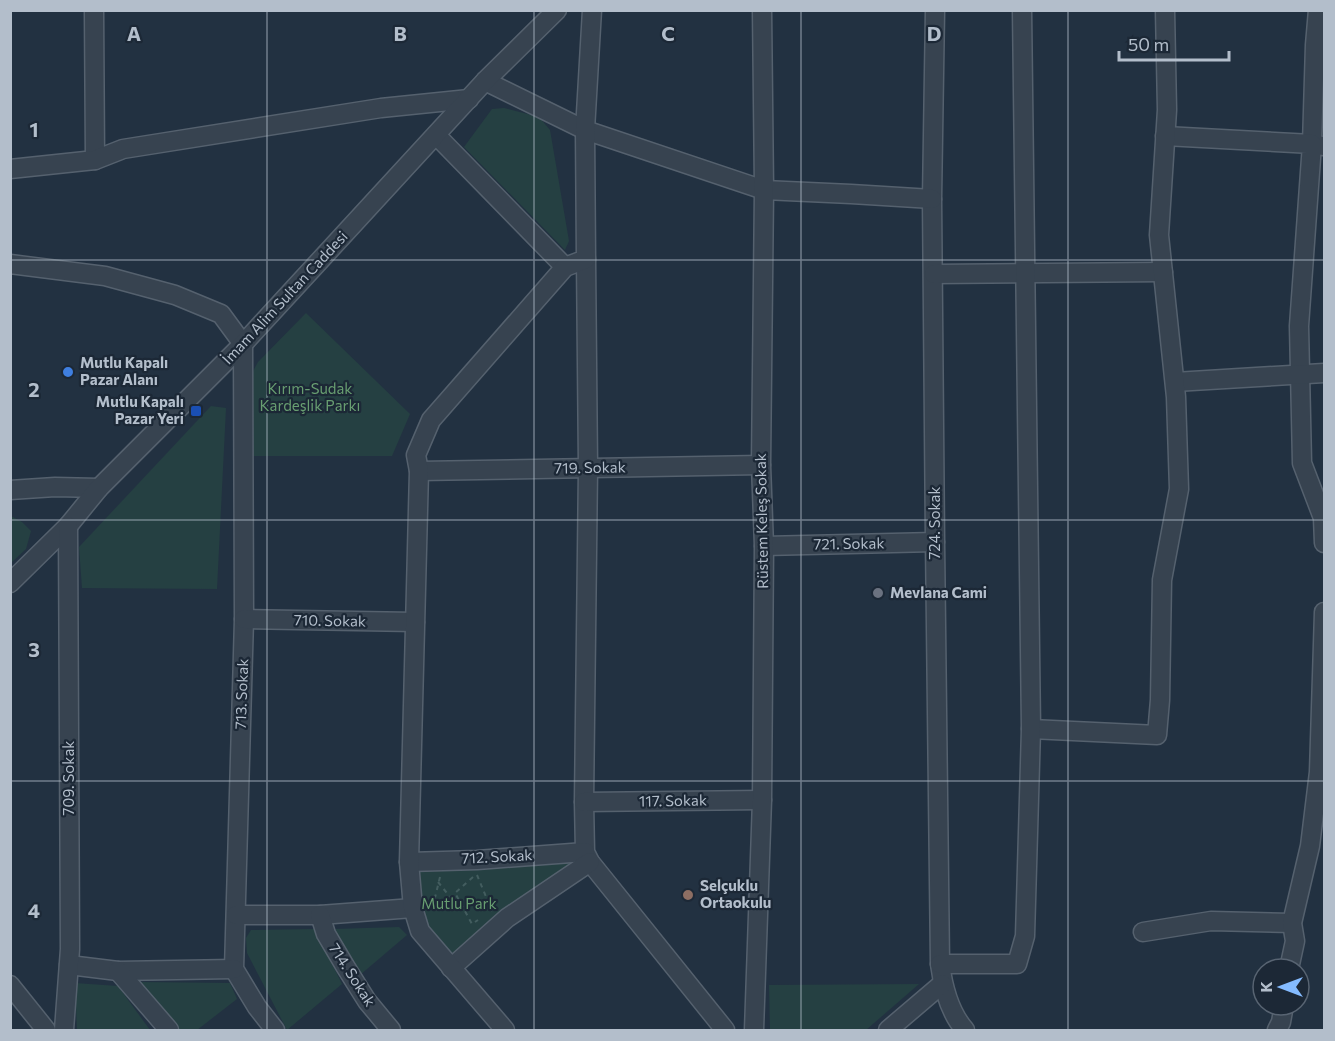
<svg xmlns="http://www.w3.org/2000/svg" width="1335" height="1041" font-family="Commissioner,sans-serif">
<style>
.green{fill:#254042}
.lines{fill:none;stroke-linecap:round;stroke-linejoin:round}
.minor-casing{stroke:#55616e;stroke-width:21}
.path{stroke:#435d5f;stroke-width:2;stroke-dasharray:4.5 4.5;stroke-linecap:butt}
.minor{stroke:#374350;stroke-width:18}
.grid{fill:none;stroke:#b3becb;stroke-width:1.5;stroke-opacity:0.55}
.shop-dot{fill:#3f7fe0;stroke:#1c2836;stroke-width:2}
.transit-dot{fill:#1a4fb4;stroke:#1c2836;stroke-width:2}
.worship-dot{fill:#6b7280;stroke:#1c2836;stroke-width:2}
.education-dot{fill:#8d6e63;stroke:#1c2836;stroke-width:2}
.labels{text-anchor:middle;stroke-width:4.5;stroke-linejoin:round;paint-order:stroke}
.street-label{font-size:15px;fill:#b3becb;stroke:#1c2836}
.poi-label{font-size:15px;font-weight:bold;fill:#b3becb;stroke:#1c2836;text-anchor:start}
.park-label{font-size:15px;fill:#689e71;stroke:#1c2836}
.grid-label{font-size:20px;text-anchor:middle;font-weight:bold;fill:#b3becb;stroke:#1c2836;stroke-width:4.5;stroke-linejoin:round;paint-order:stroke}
</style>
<rect width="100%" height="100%" fill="#223141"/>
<g class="green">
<path d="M504,108L539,117L550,130L569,241L565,250L464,147L492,109Z"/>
<path d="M306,313L410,414L392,456H253L251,375L258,362Z"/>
<path d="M211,406L226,408L217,589L82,588L79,547Z"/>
<path d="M11,516L22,522L31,531L26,549L11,563Z"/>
<path d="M569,861L573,869L509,911L451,956L428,926L421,904L420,870Z"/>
<path d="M399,927L407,935L360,975L334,929Z"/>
<path d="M315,929L342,984L287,1030L247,953L246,938L251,930Z"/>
<path d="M139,982L230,983L237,999L197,1030H179Z"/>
<path d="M75,983L118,986L150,1030H77Z"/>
<path d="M919,984L866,1030H770L769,985Z"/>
</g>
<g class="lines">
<g class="minor-casing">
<g id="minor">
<path d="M94,10L95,160"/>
<path d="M935,10L932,199L935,542L940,964C943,987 950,1013 965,1030"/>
<path d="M1318,10L1315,45L1312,144L1323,146"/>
<path d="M485,81L585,130L764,190L851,194L932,199"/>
<path d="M436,135L565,267"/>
<path d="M1165,136L1312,144L1299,326L1302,463L1323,518L1324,543"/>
<path d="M10,169L95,160L123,149L381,108L469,99"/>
<path d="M586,259L588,468L584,802L585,852L590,862L725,1030"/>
<path d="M10,264L105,276L175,295L221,314L243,344L244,619L234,969L257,1007L275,1030"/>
<path d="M934,274L1163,272"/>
<path d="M1175,382L1324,373"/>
<path d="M419,471L761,465"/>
<path d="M10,490L55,487L99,488"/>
<path d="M764,546L935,542"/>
<path d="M10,583L68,526L99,488L243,344L485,81L557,10"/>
<path d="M244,619L415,622"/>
<path d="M1031,729L1157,735L1160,700L1162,580L1179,489L1176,397L1159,235L1167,110L1165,10"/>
<path d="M584,802L762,800"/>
<path d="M409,862L477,860L585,852"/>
<path d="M236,915H320L413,908"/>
<path d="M320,915L326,934L345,966L367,1001L391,1030"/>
<path d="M1143,932L1211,921L1292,923"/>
<path d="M940,964H1017L1025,936L1031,729L1022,10"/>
<path d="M69,965L118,971L234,969"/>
<path d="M451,968L507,918L590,862"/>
<path d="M1289,969L1295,941L1292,923L1310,846L1319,772L1324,612"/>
<path d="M118,971L169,1030"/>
<path d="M10,985L46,1030"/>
<path d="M64,1030L70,949L68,526"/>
<path d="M505,1030L420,931L413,908L409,862L419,471L416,455L431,420L565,267L586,259L585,130L592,10"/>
<path d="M754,1030L762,800L764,546L761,465L764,190L762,10"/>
<path d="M888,1030L942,984"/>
<path d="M1277,1030L1281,1022L1284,1005"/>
</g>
</g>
<g class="path">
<path d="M477,875L492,911"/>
<path d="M473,877L455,893L472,924L478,920"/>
<path d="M438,882L459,908L432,910L440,877"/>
</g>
<use href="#minor" class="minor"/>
</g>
<path class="grid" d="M267,10V1030M534,10V1030M801,10V1030M1068,10V1030M10,260H1324M10,520H1324M10,781H1324"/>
<circle class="shop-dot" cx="68" cy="372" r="6"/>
<rect class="transit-dot" x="190" y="405" width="12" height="12" rx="3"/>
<circle class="worship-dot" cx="878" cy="593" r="6"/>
<circle class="education-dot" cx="688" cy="895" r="6"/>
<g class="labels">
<g class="street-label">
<text transform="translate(285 298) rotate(-47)" y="5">İmam Alim Sultan Caddesi</text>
<text transform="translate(590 468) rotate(-1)" y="5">719. Sokak</text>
<text transform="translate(762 521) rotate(-91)" y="5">Rüstem Keleş Sokak</text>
<text transform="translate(935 523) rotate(-90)" y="5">724. Sokak</text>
<text transform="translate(849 544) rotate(-1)" y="5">721. Sokak</text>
<text transform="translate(330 621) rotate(1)" y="5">710. Sokak</text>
<text transform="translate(242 694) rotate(-88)" y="5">713. Sokak</text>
<text transform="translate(69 778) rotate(-90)" y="5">709. Sokak</text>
<text transform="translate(673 801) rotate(-1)" y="5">117. Sokak</text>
<text transform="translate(497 857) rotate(-3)" y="5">712. Sokak</text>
<text transform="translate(352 975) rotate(57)" y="5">714. Sokak</text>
</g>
<g class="poi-label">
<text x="80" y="368">Mutlu Kapalı<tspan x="80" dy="17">Pazar Alanı</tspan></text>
<text x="184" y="407" text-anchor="end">Mutlu Kapalı<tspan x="184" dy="17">Pazar Yeri</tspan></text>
<text x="890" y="598">Mevlana Cami</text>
<text x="700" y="891">Selçuklu<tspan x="700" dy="17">Ortaokulu</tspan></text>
</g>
<g class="park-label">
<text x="310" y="394">Kırım-Sudak<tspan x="310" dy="17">Kardeşlik Parkı</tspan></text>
<text x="459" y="909">Mutlu Park</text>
</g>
</g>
<g class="grid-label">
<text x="134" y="41">A</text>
<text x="400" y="41">B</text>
<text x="668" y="41">C</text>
<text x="934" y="41">D</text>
<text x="34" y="137">1</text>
<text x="34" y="397">2</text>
<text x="34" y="657">3</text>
<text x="34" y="918">4</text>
</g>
<rect width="1335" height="1041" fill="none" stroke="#b3becb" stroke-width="24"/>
<g transform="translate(1281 987) rotate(270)"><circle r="28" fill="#1c2836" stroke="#586472" stroke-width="1.5"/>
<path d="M0-4.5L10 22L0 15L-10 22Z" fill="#84bbff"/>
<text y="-9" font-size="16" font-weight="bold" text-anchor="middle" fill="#b3becb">K</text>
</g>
<path d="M1119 51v9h110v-9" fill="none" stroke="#b3becb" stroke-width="3"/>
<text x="1128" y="51" font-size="18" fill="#b3becb" stroke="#1c2836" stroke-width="4.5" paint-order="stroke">50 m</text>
</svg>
